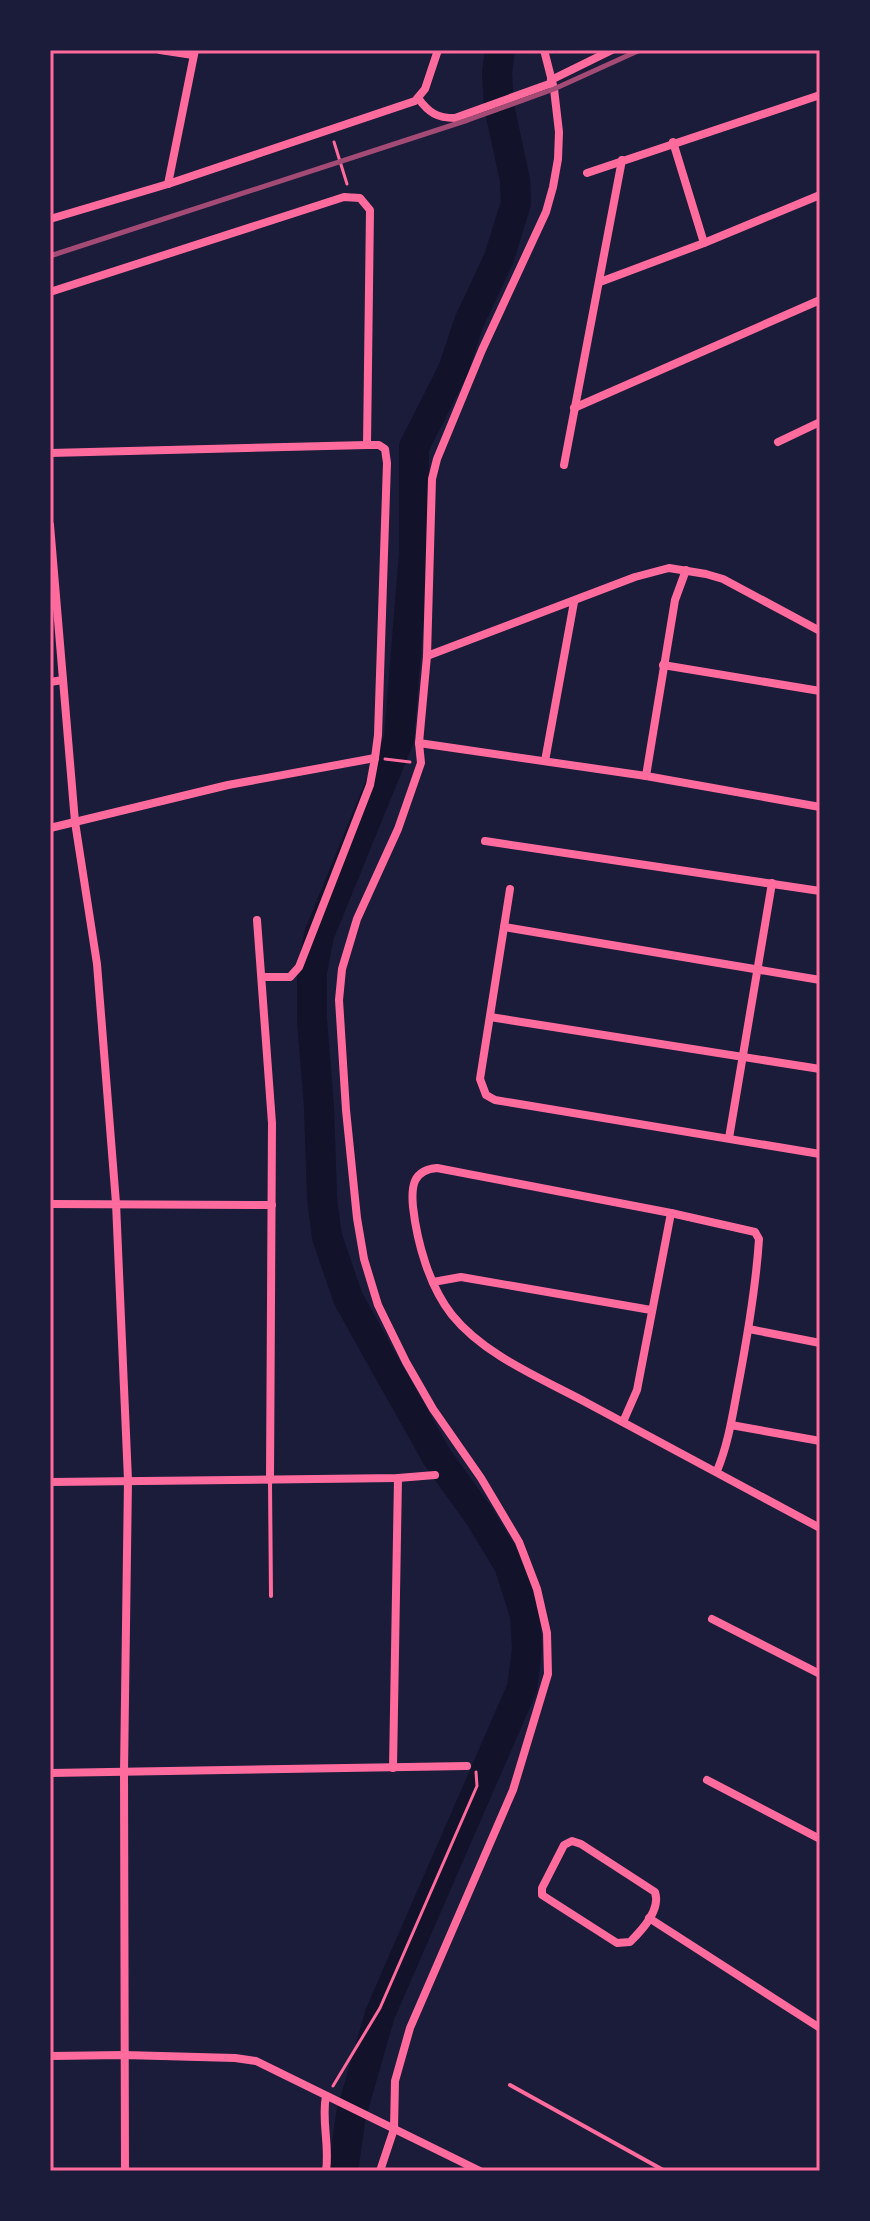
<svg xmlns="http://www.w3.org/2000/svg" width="870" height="2221" font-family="Lato,sans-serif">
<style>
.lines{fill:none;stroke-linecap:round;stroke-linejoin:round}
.river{stroke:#12122b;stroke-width:30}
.path{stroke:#ff6b9d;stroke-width:3}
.service{stroke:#ff6b9d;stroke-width:4}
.minor{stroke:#ff6b9d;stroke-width:8}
.rail{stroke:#a44b75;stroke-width:5}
.neatline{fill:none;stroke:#ff6b9d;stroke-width:3}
</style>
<rect width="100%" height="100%" fill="#1b1b3a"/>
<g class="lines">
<path class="river" d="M343,2171L351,2115L380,2014L522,1688L527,1650L525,1615L509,1565L480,1517L437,1457L379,1354L348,1298L327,1237L322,1198L319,1107L312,1020V972L319,935L399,739L414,553V447L453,370L469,322L499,258L516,203L515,180L499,106L497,73L500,50"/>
<g class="path">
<path d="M334,142L347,184"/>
<path d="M385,759L410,762"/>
<path d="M333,2086L380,2008L477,1786L476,1772"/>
</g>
<g class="service">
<path d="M270,1482L271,1596"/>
<path d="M510,2085L665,2171"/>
</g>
<g class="minor">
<path d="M160,50L193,55"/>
<path d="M551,80L612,50"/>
<path d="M418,98C429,113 437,118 455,118L552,83"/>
<path d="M673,142L704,243"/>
<path d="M587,173L820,95"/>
<path d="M168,184L195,50"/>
<path d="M50,219L168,184L415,101L425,89L438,50"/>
<path d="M600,282L704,243L820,195"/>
<path d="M50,292L344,197L360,198L370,210L367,445"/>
<path d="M574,408L820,300"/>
<path d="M778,442L820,422"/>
<path d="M50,453L367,445H379L385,449L387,463L378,735L375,758L370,785L299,967L290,977H262"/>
<path d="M564,465L622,160"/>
<path d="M50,525L75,822L97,964L116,1203L128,1480L124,1772L125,2171"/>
<path d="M427,656L635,577L669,568L706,574L723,579L820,631"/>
<path d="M663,665L820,691"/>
<path d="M50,682L63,680"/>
<path d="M419,743L646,776L820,807"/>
<path d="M545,761L574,602"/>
<path d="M646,776L675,600L686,570"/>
<path d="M50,828L228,785L375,758"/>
<path d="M485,841L820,891"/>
<path d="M510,889L480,1079L486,1095L495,1100L820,1154"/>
<path d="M257,920L272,1123L270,1480"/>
<path d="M504,927L820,980"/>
<path d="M490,1017L820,1069"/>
<path d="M729,1138L772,883"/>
<path d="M50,1204L272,1205"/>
<path d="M433,1282L461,1277L651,1310"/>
<path d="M749,1329L820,1343"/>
<path d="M623,1422L637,1390L671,1213"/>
<path d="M731,1425L820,1441"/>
<path d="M717,1471C729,1442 733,1412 739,1381C748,1333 756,1287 759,1239L755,1232L671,1213L437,1168C413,1170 411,1186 413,1207C417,1242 429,1286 452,1315C485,1356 543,1379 589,1404C666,1445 743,1486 820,1528"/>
<path d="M50,1482L398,1478L435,1475"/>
<path d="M712,1619L820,1674"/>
<path d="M393,1768L398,1478"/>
<path d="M50,1773L467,1766"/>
<path d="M707,1780L820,1839"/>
<path d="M572,1841L581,1844L655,1892C661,1910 642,1930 630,1942L617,1943L542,1895V1888L564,1845Z"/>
<path d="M649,1918L820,2028"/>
<path d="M50,2056L124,2055L235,2058L256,2061L480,2171"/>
<path d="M326,2171C330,2145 321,2121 326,2096"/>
<path d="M380,2171L394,2129L395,2081L410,2028L513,1790L548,1674L547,1633L537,1589L519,1542L481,1478L433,1409L406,1362L378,1305L364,1259L357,1218L346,1110L339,1000L342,969L357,919L398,829L421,763L419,743L427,656L432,479L437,459L482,350L546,212L553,187L558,159L559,132L554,89L544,50"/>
</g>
<path class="rail" d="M50,256L468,120L554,89L640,50"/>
</g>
<rect width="870" height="2221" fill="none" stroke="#1b1b3a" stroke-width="104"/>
<rect x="52" y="52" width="766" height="2117" class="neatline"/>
</svg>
